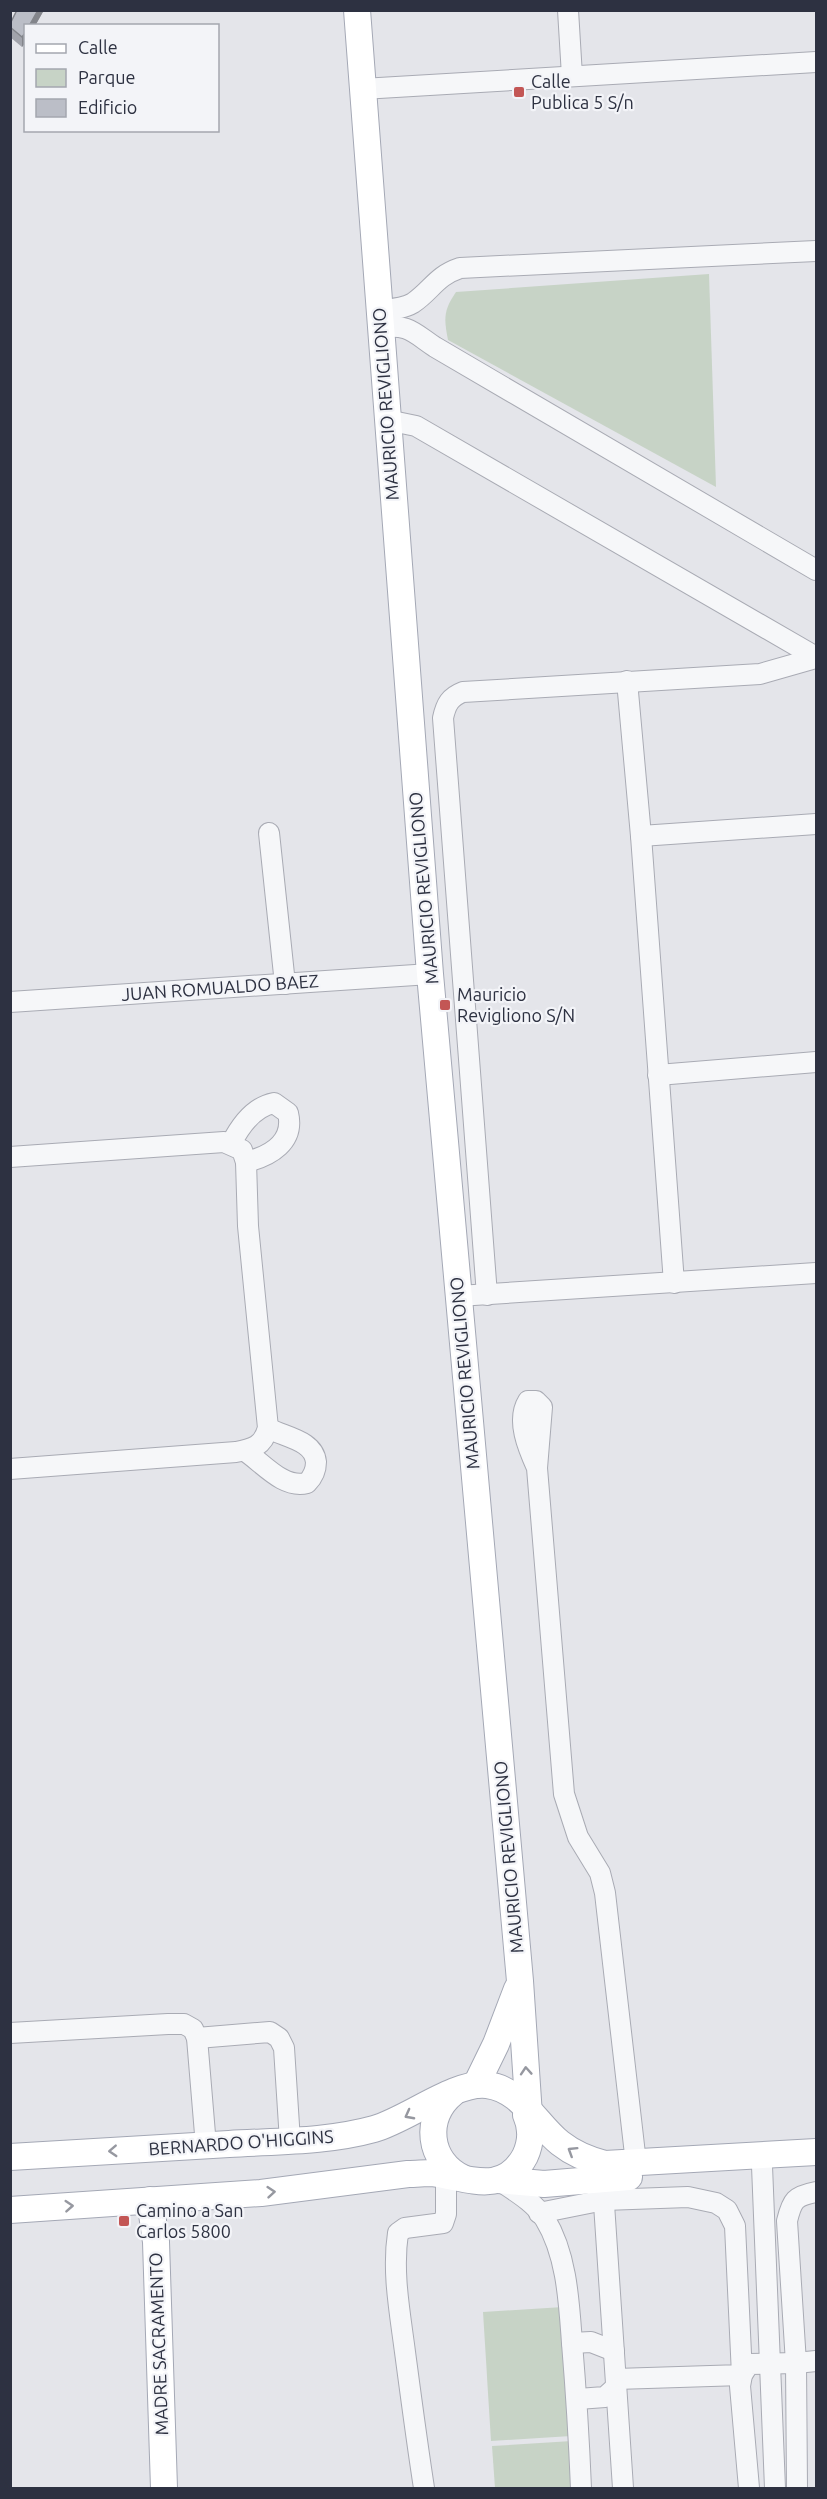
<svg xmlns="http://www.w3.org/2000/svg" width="827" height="2499" font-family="Ubuntu,sans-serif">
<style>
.green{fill:#c7d3c6}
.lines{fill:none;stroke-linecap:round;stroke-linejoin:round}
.minor-casing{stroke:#a9abb4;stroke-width:22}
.major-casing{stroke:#a4a8b5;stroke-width:28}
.minor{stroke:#f6f7f9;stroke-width:20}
.major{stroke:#fff;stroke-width:26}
.wall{fill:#a1a3ab}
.shaded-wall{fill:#83858b}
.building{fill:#bbbec7;stroke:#83858b;stroke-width:1.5}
.oneway{stroke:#9698a0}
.poi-dot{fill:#c35655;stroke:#f3f4f8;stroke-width:2}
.labels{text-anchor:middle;stroke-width:4.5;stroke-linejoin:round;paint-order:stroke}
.poi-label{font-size:18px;fill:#2d3141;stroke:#f3f4f8;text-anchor:start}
.street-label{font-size:18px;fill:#2d3141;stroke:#f3f4f8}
</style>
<rect width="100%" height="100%" fill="#e4e5ea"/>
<g class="green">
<path d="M709,274L716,487L448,340C444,319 443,311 456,292Z"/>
<path d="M563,2307L571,2436L491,2441L483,2312Z"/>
<path d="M572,2441L575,2488H495L492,2446Z"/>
</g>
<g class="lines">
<g class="minor-casing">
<g id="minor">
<path d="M568,10L572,76"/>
<path d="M362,89L816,62"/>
<path d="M379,310C391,309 403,309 413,303C432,290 436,276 460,268L816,251"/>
<path d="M380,328C408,323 414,333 435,347L816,570"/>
<path d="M387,420L416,426L816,657"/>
<path d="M627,681L641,836L674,1283"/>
<path d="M269,833L285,984"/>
<path d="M641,836L816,824"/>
<path d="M10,1002L430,974"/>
<path d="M658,1075L816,1062"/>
<path d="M231,1144C240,1126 253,1107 274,1103L288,1113C295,1142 270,1156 246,1162"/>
<path d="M10,1157L224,1142L242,1150L246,1162L248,1226L268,1428C263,1446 253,1449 236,1452L10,1469"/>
<path d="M487,1295L443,718C446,704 450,697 463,692L760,674L816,658"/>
<path d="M458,1296L816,1273"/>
<path d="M245,1451C263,1463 283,1489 307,1483C313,1477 316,1471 316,1462C314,1440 284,1437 268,1428"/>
<path d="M537,1468C528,1448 516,1420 528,1401H536L542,1407L537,1468L564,1794L578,1837L600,1873L605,1893L636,2163"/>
<path d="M10,2033L168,2024H184L193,2029L197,2038L206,2146"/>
<path d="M197,2038L270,2032L279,2038L284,2048L290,2141"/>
<path d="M762,2166L775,2488"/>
<path d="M500,2181C516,2192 534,2202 545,2219C567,2255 569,2302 572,2343C576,2391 579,2440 581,2488"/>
<path d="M603,2189L623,2488"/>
<path d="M816,2192C795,2196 792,2200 787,2221L796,2363L816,2361"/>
<path d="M539,2213L604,2200L688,2197L716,2203L727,2210L735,2226L742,2375L616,2379"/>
<path d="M572,2343L591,2342L614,2351"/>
<path d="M578,2399L605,2397L616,2387"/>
<path d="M424,2488C417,2443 411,2397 405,2352C400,2313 392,2272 398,2233L405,2228L443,2223L446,2214V2176"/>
<path d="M749,2488L740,2386L742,2375L749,2364L796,2363L797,2488"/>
</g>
</g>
<g class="major-casing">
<g id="major">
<path d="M357,10L430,974L520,1981L530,2130"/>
<path d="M476,2085L496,2044L517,1989"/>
<path d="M453,2093C423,2117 428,2162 463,2178"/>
<path d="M10,2157C83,2153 156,2148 229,2144C277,2141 327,2142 374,2129C407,2120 455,2081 487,2085C521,2089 536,2124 560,2143C574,2154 589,2160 605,2164L816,2152"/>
<path d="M498,2180L544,2184L629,2177"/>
<path d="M150,2200L156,2242L164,2488"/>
<path d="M10,2210L261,2193L408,2174C416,2174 424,2173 432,2173C466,2177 503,2197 525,2156C531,2143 532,2128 526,2115"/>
</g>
</g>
<use href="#minor" class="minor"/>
<use href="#major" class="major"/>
</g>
<path class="wall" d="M44,10L35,26H26V42L22,47L10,37V24Z"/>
<g class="shaded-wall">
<path d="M38,10H44L35,26H29Z"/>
<path d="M26,32V42L22,47V37Z"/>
</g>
<path class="building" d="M17,10H38L29,26H26V32L22,37L10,27V24Z"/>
<defs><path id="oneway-chevron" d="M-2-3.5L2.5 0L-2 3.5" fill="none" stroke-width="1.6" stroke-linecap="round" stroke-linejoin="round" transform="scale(1.5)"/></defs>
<g class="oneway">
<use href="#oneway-chevron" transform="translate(526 2071) rotate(-94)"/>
<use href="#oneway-chevron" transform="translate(409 2115) rotate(152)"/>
<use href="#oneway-chevron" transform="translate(113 2151) rotate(177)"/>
<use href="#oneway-chevron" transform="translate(572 2151) rotate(-148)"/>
<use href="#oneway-chevron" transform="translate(271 2192) rotate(-5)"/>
<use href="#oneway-chevron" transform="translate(69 2206) rotate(-4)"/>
</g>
<g class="poi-dot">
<rect x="513" y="86" width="12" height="12" rx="3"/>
<rect x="439" y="999" width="12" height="12" rx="3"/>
<rect x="118" y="2215" width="12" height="12" rx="3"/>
</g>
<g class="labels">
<g class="poi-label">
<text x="531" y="88">Calle<tspan x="531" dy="21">Publica 5 S/n</tspan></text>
<text x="457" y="1001">Mauricio<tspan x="457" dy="21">Revigliono S/N</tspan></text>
<text x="136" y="2217">Camino a San<tspan x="136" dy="21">Carlos 5800</tspan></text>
</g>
<g class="street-label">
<text transform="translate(386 404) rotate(-94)" y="6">MAURICIO REVIGLIONO</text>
<text transform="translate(424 888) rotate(-95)" y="6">MAURICIO REVIGLIONO</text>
<text transform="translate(220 988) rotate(-4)" y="6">JUAN ROMUALDO BAEZ</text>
<text transform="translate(465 1373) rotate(-95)" y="6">MAURICIO REVIGLIONO</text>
<text transform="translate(509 1857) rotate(-95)" y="6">MAURICIO REVIGLIONO</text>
<text transform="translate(241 2143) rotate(-4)" y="6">BERNARDO O'HIGGINS</text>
<text transform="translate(159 2344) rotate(-92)" y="6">MADRE SACRAMENTO</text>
</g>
</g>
<rect width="827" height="2499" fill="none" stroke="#2d3141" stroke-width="24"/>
<rect x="24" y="24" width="195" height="108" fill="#f3f4f8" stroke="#a4a6af" stroke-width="1.5"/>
<rect x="36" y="44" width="30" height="9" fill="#ffffff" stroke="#a4a6af" stroke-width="1.5"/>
<text x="78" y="54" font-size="18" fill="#2d3141">Calle</text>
<rect x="36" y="69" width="30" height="18" fill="#c7d3c6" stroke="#a4a6af" stroke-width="1.5"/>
<text x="78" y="84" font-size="18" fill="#2d3141">Parque</text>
<rect x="36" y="99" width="30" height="18" fill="#bbbec7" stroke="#a4a6af" stroke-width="1.5"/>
<text x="78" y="114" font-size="18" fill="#2d3141">Edificio</text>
</svg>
